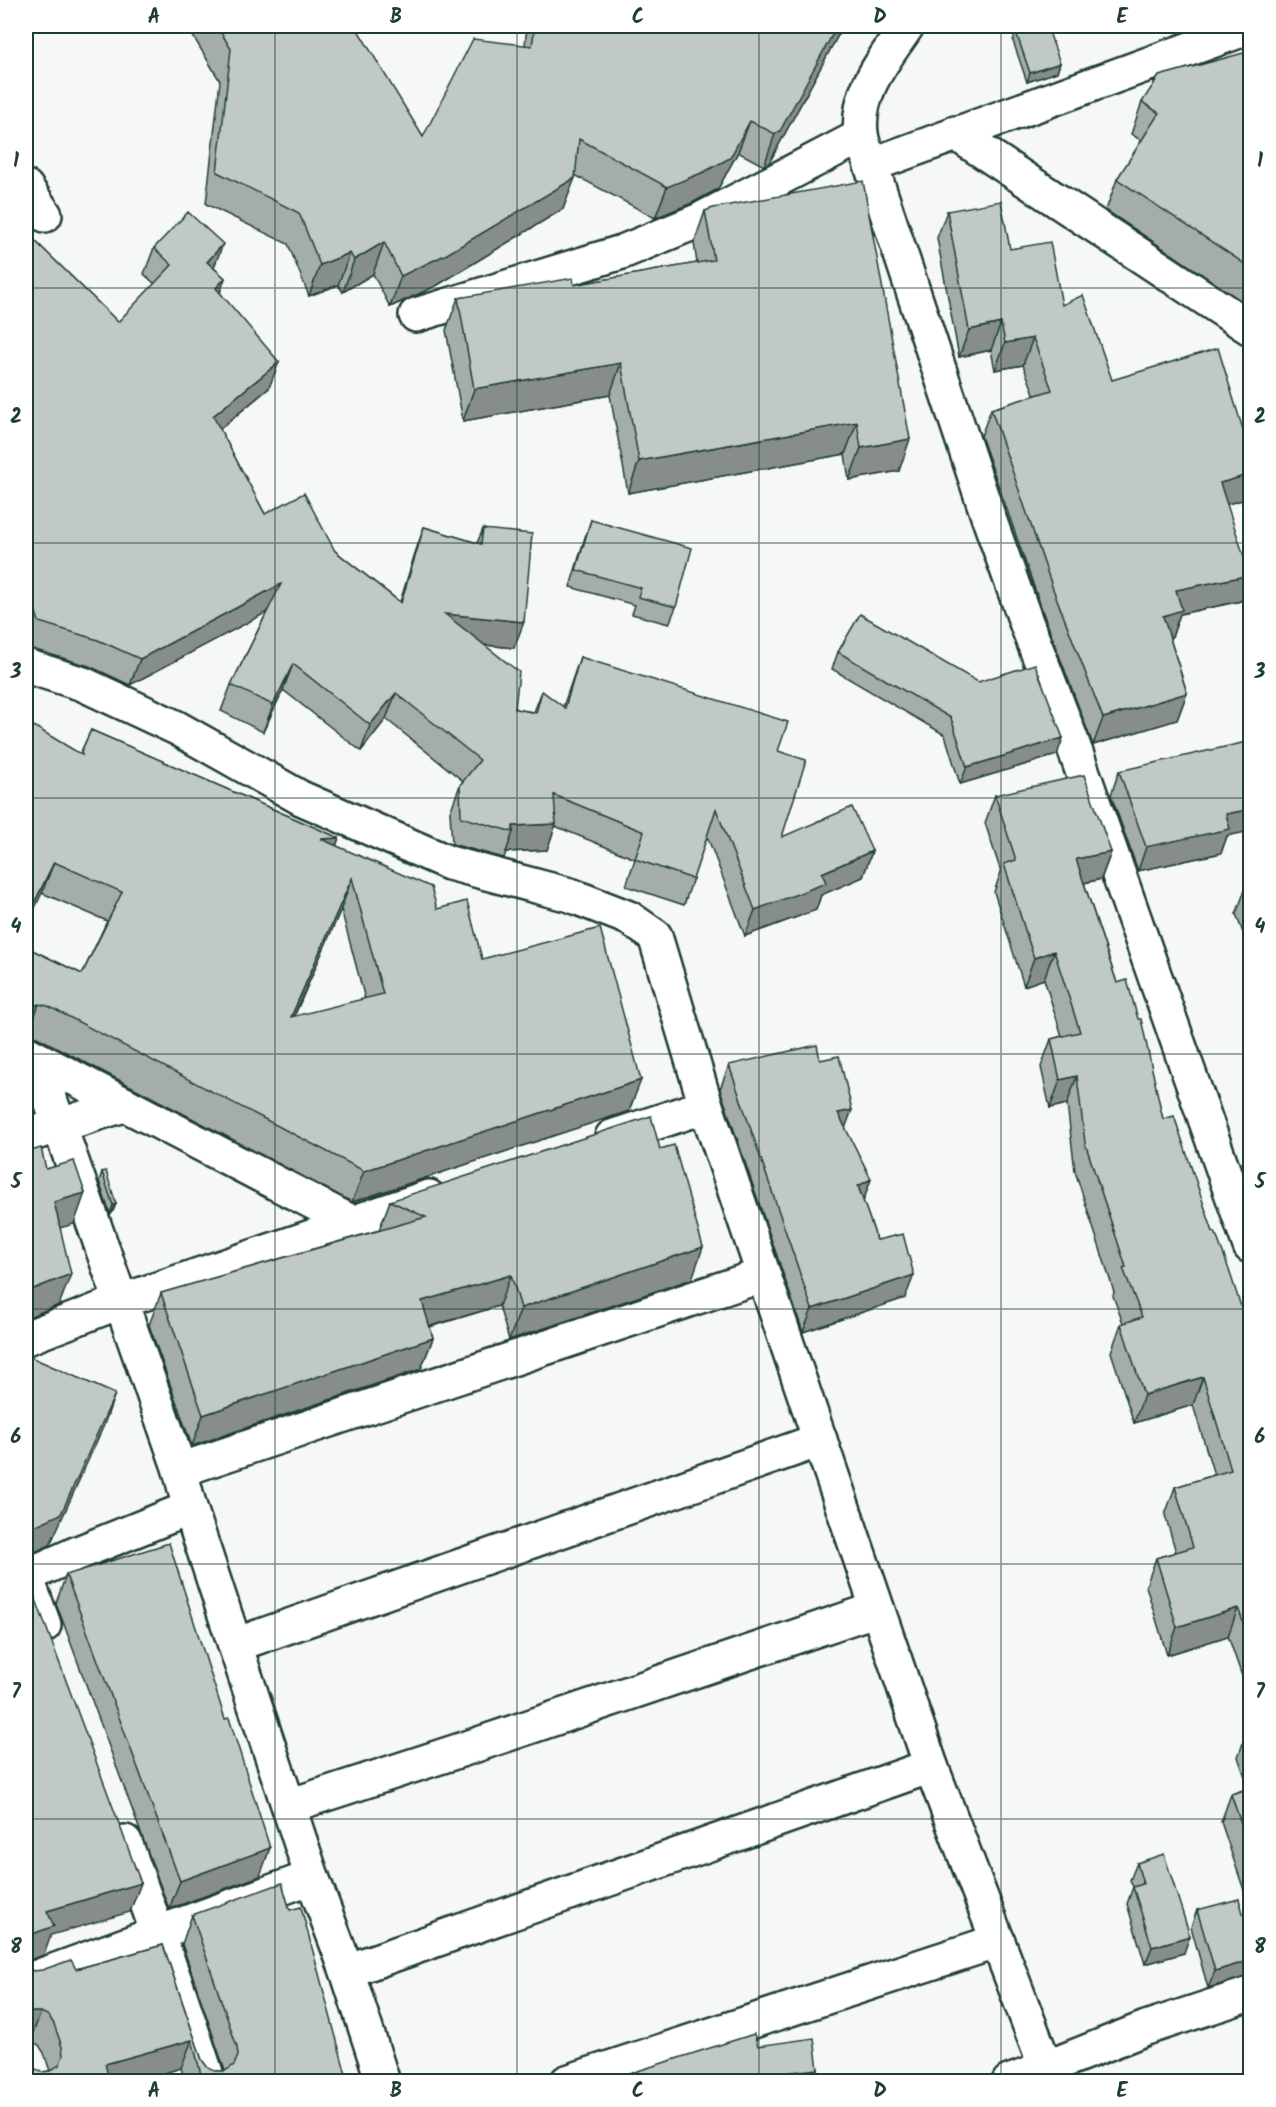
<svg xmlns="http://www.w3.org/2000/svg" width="1276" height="2107" font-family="Kalam,sans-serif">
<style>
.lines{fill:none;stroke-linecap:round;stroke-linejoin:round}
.street-casing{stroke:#1f3d34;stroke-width:38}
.street{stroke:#fff;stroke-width:33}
.wall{fill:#a5adaa;stroke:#1f3d34;stroke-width:1.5;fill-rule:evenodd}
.shaded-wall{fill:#868d8b;stroke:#1f3d34;stroke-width:1.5}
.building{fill:#c0c9c6;stroke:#1f3d34;stroke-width:1.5;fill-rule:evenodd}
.grid{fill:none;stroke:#1f3d34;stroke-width:1.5;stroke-opacity:0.55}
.neatline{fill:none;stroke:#1f3d34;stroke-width:2}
.grid-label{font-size:20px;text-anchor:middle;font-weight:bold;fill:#1f3d34}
</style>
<rect width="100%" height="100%" fill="#f6f7f7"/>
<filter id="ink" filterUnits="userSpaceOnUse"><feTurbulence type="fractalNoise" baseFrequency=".0167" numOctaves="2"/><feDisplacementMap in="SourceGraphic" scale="12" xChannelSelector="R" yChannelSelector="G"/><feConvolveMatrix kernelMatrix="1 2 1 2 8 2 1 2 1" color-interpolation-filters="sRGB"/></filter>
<g filter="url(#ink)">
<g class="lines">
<g class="street-casing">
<g id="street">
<path d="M907,26C885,59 856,91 861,134C862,144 868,155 871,165L1250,27"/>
<path d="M955,133L1250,328"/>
<path d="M871,165L988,516L1026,622L1071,739L1250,1246"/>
<path d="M26,187L45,215"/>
<path d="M416,315L622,252L700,220L861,136"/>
<path d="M26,666L83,684L177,728L301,798L449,863L570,895L629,918L655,936L706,1106L612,1137"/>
<path d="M28,1054L351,1222"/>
<path d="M36,1059L180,1470L190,1508L235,1645L312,1877L347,1971L383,2082"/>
<path d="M706,1106L931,1766L1046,2068L1009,2082"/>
<path d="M26,1136L124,1105"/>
<path d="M26,1338L122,1301L429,1197"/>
<path d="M180,1470L763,1275"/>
<path d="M26,1576L44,1625"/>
<path d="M26,1576L73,1555L190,1508"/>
<path d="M235,1645L820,1440"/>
<path d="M289,1806L467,1748L877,1609"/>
<path d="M125,1842L179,1992L209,2082"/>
<path d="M347,1971L931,1766"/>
<path d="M26,1981L312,1877"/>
<path d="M567,2082L998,1941"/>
<path d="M1051,2082L1046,2068L1146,2028L1250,1994"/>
</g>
</g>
<use href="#street" class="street"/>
</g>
<g class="wall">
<path d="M187,26H349L423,137L525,45L527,26H843L769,163L764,166L738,152L718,189L692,203L655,218L575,175L563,209L436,286L390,307L373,274L343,292L338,285L309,296L288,244L206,204L220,81Z"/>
<path d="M1016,32L1060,63L1057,72L1027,82L1013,41Z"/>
<path d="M1251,51V307L1106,210L1117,179L1142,141L1131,134L1142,102Z"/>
<path d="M705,211L899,471L849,480L845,454L628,493L610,395L463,421L446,330L458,298L574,285L697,263L694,243Z"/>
<path d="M947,211L1010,249L1062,305L1112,380L1251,456V486L1246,499L1227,504L1241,601L1180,614L1172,637L1170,638L1187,693L1177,720L1093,745L1044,615L981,436L991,409L1035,396L1023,365L995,370L991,350L959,357L937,238Z"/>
<path d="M26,232L118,322L155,284L144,274L154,248L214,268L225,278L220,292L269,388L220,429L265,514L335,551L400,602L415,553L424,527L477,543L483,529L514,648L485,645L515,709L534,712L542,691L563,707L580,657L778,751L782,837L872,851L863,877L821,895L816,910L745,936L707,836L684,905L626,886L635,859L555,826L547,850L506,852L504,858L452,844L450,812L460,785L463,781L386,719L361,751L283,690L263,732L221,711L231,685L267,612L130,685L89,666L29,648L26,637Z"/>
<path d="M591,520L676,607L669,624L632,614L635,605L570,587L585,537Z"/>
<path d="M838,652L978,682L1057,755L960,784L945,735L832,669Z"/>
<path d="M91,730L339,838L336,846L437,909L482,959L629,1111L352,1202L37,1037L28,1035L26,1036V947L82,974L107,921L42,893L80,754ZM341,909L365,999L294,1017Z"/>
<path d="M1119,771L1227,836L1221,853L1138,871L1111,795Z"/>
<path d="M995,795L1111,852L1101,879L1084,883L1117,983L1163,1119L1213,1232L1251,1337V1702L1228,1636L1167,1655L1146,1586L1156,1558L1176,1552L1165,1515L1175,1487L1214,1475L1193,1405L1134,1423L1111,1352L1121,1324L1123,1323L1113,1296L1114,1292L1075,1171L1067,1104L1050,1108L1041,1067L1051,1039L1062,1036L1044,979L1024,986L994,892L1001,872L985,823Z"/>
<path d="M1251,888V949H1249L1236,914L1245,890Z"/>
<path d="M820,1060L845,1128L871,1179L863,1201L877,1240L905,1298L803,1332L720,1089L729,1065Z"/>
<path d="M102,1172L116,1204L112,1213L110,1214L99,1181Z"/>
<path d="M390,1201L692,1279L509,1340L499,1306L430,1327L433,1338L421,1369L192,1446L149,1325L161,1293L379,1230Z"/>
<path d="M66,1575L260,1876L169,1909L56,1603Z"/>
<path d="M1248,1729H1251V1911L1221,1822L1231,1794L1249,1788L1238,1757Z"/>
<path d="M1137,1863L1184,1953L1145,1964L1127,1904L1133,1887L1130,1880Z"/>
<path d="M1197,1910L1251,1941V1973L1249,1976L1208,1988L1191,1927Z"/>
<path d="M192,1915L348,2082H185L181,2068L135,2082H26L27,2059L33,2068L42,2072L50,2071L44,2053L39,2045L30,2041H26V1967L33,1971L76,1969L163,1945L202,2060L208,2068L215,2071H225L182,1944Z"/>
</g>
<g class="shaded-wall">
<path d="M837,26H843L769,163L764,166L775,134Z"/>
<path d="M1060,63L1057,72L1027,82L1030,73Z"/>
<path d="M750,121L738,152L718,189L692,203L655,218L667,187Z"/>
<path d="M575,178L563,209L436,286L390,307L401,276Z"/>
<path d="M384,242L373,274L343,292L354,260Z"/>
<path d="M223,244L213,270L207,262Z"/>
<path d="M350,253L338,285L309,296L320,265Z"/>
<path d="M225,278L216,305V288Z"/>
<path d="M1001,323L991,350L959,357L969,330Z"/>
<path d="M1033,338L1023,365L995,370L1005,343Z"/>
<path d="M279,362L269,388L203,443L213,416Z"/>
<path d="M621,363L610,395L463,421L474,389Z"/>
<path d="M857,422L845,454L628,493L639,461Z"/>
<path d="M910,439L899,471L849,480L861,448Z"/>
<path d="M1251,474V486L1246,499L1210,509L1220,483Z"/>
<path d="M1250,575L1241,601L1180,614L1172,637L1153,643L1163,616L1176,590Z"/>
<path d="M281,584L271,610L130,685L140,659Z"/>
<path d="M445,614L524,622L514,648L436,640Z"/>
<path d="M293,664L283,690L263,732L273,705Z"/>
<path d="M396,693L386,719L361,751L370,725Z"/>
<path d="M1187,693L1177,720L1093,745L1103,718Z"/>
<path d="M1063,738L1057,755L960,784L967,767Z"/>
<path d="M1251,809V831L1227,836L1221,853L1138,871L1146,847L1226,814Z"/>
<path d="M556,824L547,850L506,852L513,832V826Z"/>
<path d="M339,838L327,869L321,839Z"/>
<path d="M872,851L863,877L821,895L816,910L745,936L755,910L822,873Z"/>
<path d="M1111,852L1101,879L1066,887L1076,859Z"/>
<path d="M54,862L42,893L26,927V920Z"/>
<path d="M352,878L341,909L280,1048L291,1017Z"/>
<path d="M1054,951L1044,979L1024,986L1034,958Z"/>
<path d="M39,1004L28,1035L26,1036V1013L30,1007Z"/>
<path d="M1077,1076L1067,1104L1050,1108L1060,1080Z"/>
<path d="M641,1080L629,1111L352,1202L364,1171Z"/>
<path d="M852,1110L843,1134L838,1113Z"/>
<path d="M871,1179L863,1202L858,1186Z"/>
<path d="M85,1193L74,1224L42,1233L54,1202Z"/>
<path d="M116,1204L112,1213L110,1214L113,1205Z"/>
<path d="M703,1247L692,1279L509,1340L521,1308Z"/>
<path d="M71,1274L59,1305L26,1318V1293L31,1290Z"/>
<path d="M511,1275L499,1306L410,1332L422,1301Z"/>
<path d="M914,1275L905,1298L803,1332L812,1309Z"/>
<path d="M433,1338L421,1369L192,1446L203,1415Z"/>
<path d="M1203,1377L1193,1405L1134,1423L1144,1395Z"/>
<path d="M115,1394L104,1425L50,1545L26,1556V1531Z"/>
<path d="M1238,1608L1228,1636L1167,1655L1177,1627Z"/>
<path d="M270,1848L260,1876L169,1909L180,1881Z"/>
<path d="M141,1883L130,1912L51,1935L44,1955L26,1961V1938L47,1911Z"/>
<path d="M1190,1936L1184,1953L1145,1964L1152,1947Z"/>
<path d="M1251,1960V1973L1249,1976L1208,1988L1215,1971Z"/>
<path d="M31,2012H41L30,2041H26V2015Z"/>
<path d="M192,2040L181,2068L135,2082H99L105,2064Z"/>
<path d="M818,2069L814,2082H765L767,2075Z"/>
</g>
<g class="building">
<path d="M217,26H349L358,30L423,137L473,39L532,46L535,26H837L780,131L775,134L750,121L730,158L704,172L667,187L579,139L575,178L447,254L401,276L384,242L354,260L350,253L320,265L299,213L217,172L231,49Z"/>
<path d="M1036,26H1047L1060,63L1030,73L1016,32Z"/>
<path d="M1251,51V268L1117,179L1159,113L1142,102L1159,76Z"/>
<path d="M863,181L910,439L861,448L857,422L639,461L621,363L474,389L458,298L573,278L574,285L714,260L705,211L713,208Z"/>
<path d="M1001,201L1010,249L1050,242L1062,305L1083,295L1112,380L1218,348L1251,456V474L1220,483L1250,575L1176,590L1182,610L1163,616L1187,693L1103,718L1053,589L991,409L1052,390L1033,338L1005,343L1001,323L969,330L947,211Z"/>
<path d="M188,212L223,244L207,262L225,278L216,288L279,362L213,416L265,514L304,493L335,551L401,603L424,527L481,544L483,529L532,534L524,622L445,614L519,672L515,709L536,713L542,691L565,708L580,657L788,722L778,751L806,760L782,837L852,807L872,851L822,873L826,883L755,910L716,809L693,879L635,859L644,832L554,795L556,824L513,826V832L461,817L460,785L480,760L396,693L370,725L293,664L273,705L231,685L281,584L140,659L98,640L39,622L36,612L26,593V232L118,322L172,265L154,248Z"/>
<path d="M591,520L692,548L676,607L638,597L641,588L576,570Z"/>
<path d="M860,614L978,682L1035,664L1063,738L967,767L951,718L838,652Z"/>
<path d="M32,725L82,755L81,752L91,730L339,838L321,839L431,887L437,909L467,901L482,959L600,928L641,1080L364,1171L48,1006L39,1004L30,1007L26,1013V947L82,974L122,892L54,862L26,920V737ZM352,878L383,994L291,1017Z"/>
<path d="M1251,741V809L1226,814L1230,829L1146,847L1119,771Z"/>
<path d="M1084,775L1111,852L1076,859L1117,983L1127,980L1138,1019H1141L1163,1119L1174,1116L1213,1232H1215L1225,1258L1251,1337V1644L1238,1608L1177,1627L1156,1558L1193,1547L1175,1487L1231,1470L1203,1377L1144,1395L1121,1324L1142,1317L1123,1268L1126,1267L1085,1143L1077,1076L1060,1080L1051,1039L1080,1032L1054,951L1034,958L1004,864L1016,860L995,795Z"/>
<path d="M1251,888V905L1245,890Z"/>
<path d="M817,1045L820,1060L839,1056L852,1110L838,1113L871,1179L858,1186L877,1240L903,1234L914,1275L812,1309L729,1065Z"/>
<path d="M651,1116L660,1149L674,1145L703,1247L521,1308L511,1275L422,1301L433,1338L203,1415L161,1293L426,1217L390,1201Z"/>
<path d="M26,1134L31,1151L41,1148L46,1169L74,1161L85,1193L54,1202L71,1274L31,1290L26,1293Z"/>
<path d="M106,1171L116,1204L113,1205L102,1172Z"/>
<path d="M26,1355L115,1394L61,1514L30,1528L26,1531Z"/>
<path d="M169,1543L225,1719L229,1718L270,1848L180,1881L66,1575Z"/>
<path d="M30,1583L29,1586H31L141,1883L47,1911L54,1926L30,1935L26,1938V1584Z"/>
<path d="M1251,1788V1853L1231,1794Z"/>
<path d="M1164,1854L1190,1936L1152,1947L1133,1887L1143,1884L1137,1863Z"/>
<path d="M282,1883L290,1910L301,1907L348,2082H203L192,2040L105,2064L110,2082H26V2056L27,2059L33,2068L42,2072L50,2071L59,2065L63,2056L62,2047L54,2024L49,2016L41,2012H31L26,2015V1967L33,1971L42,1970L71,1960L76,1969L163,1945L202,2060L208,2068L215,2071H225L234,2065L238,2056L237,2047L192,1915Z"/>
<path d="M1239,1899L1251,1941V1960L1215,1971L1197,1910Z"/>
<path d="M754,2034L758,2046L814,2038L818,2069L767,2075L769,2082H603Z"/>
</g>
</g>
<path class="grid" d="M275,26V2082M517,26V2082M759,26V2082M1001,26V2082M26,288H1250M26,543H1250M26,798H1250M26,1054H1250M26,1309H1250M26,1564H1250M26,1819H1250"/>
<rect width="1276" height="2107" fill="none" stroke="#fff" stroke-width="66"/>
<rect x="33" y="33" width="1210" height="2041" class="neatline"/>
<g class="grid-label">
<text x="154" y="23">A</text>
<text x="396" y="23">B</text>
<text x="638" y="23">C</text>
<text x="880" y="23">D</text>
<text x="1122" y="23">E</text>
<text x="16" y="167">1</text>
<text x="1260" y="167">1</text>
<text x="16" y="423">2</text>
<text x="1260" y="423">2</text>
<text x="16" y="678">3</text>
<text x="1260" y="678">3</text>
<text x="16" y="933">4</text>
<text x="1260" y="933">4</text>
<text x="16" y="1188">5</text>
<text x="1260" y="1188">5</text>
<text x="16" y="1443">6</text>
<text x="1260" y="1443">6</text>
<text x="16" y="1698">7</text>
<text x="1260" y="1698">7</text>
<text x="16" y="1953">8</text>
<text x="1260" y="1953">8</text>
<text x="154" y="2097">A</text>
<text x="396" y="2097">B</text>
<text x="638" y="2097">C</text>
<text x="880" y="2097">D</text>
<text x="1122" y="2097">E</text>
</g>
</svg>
